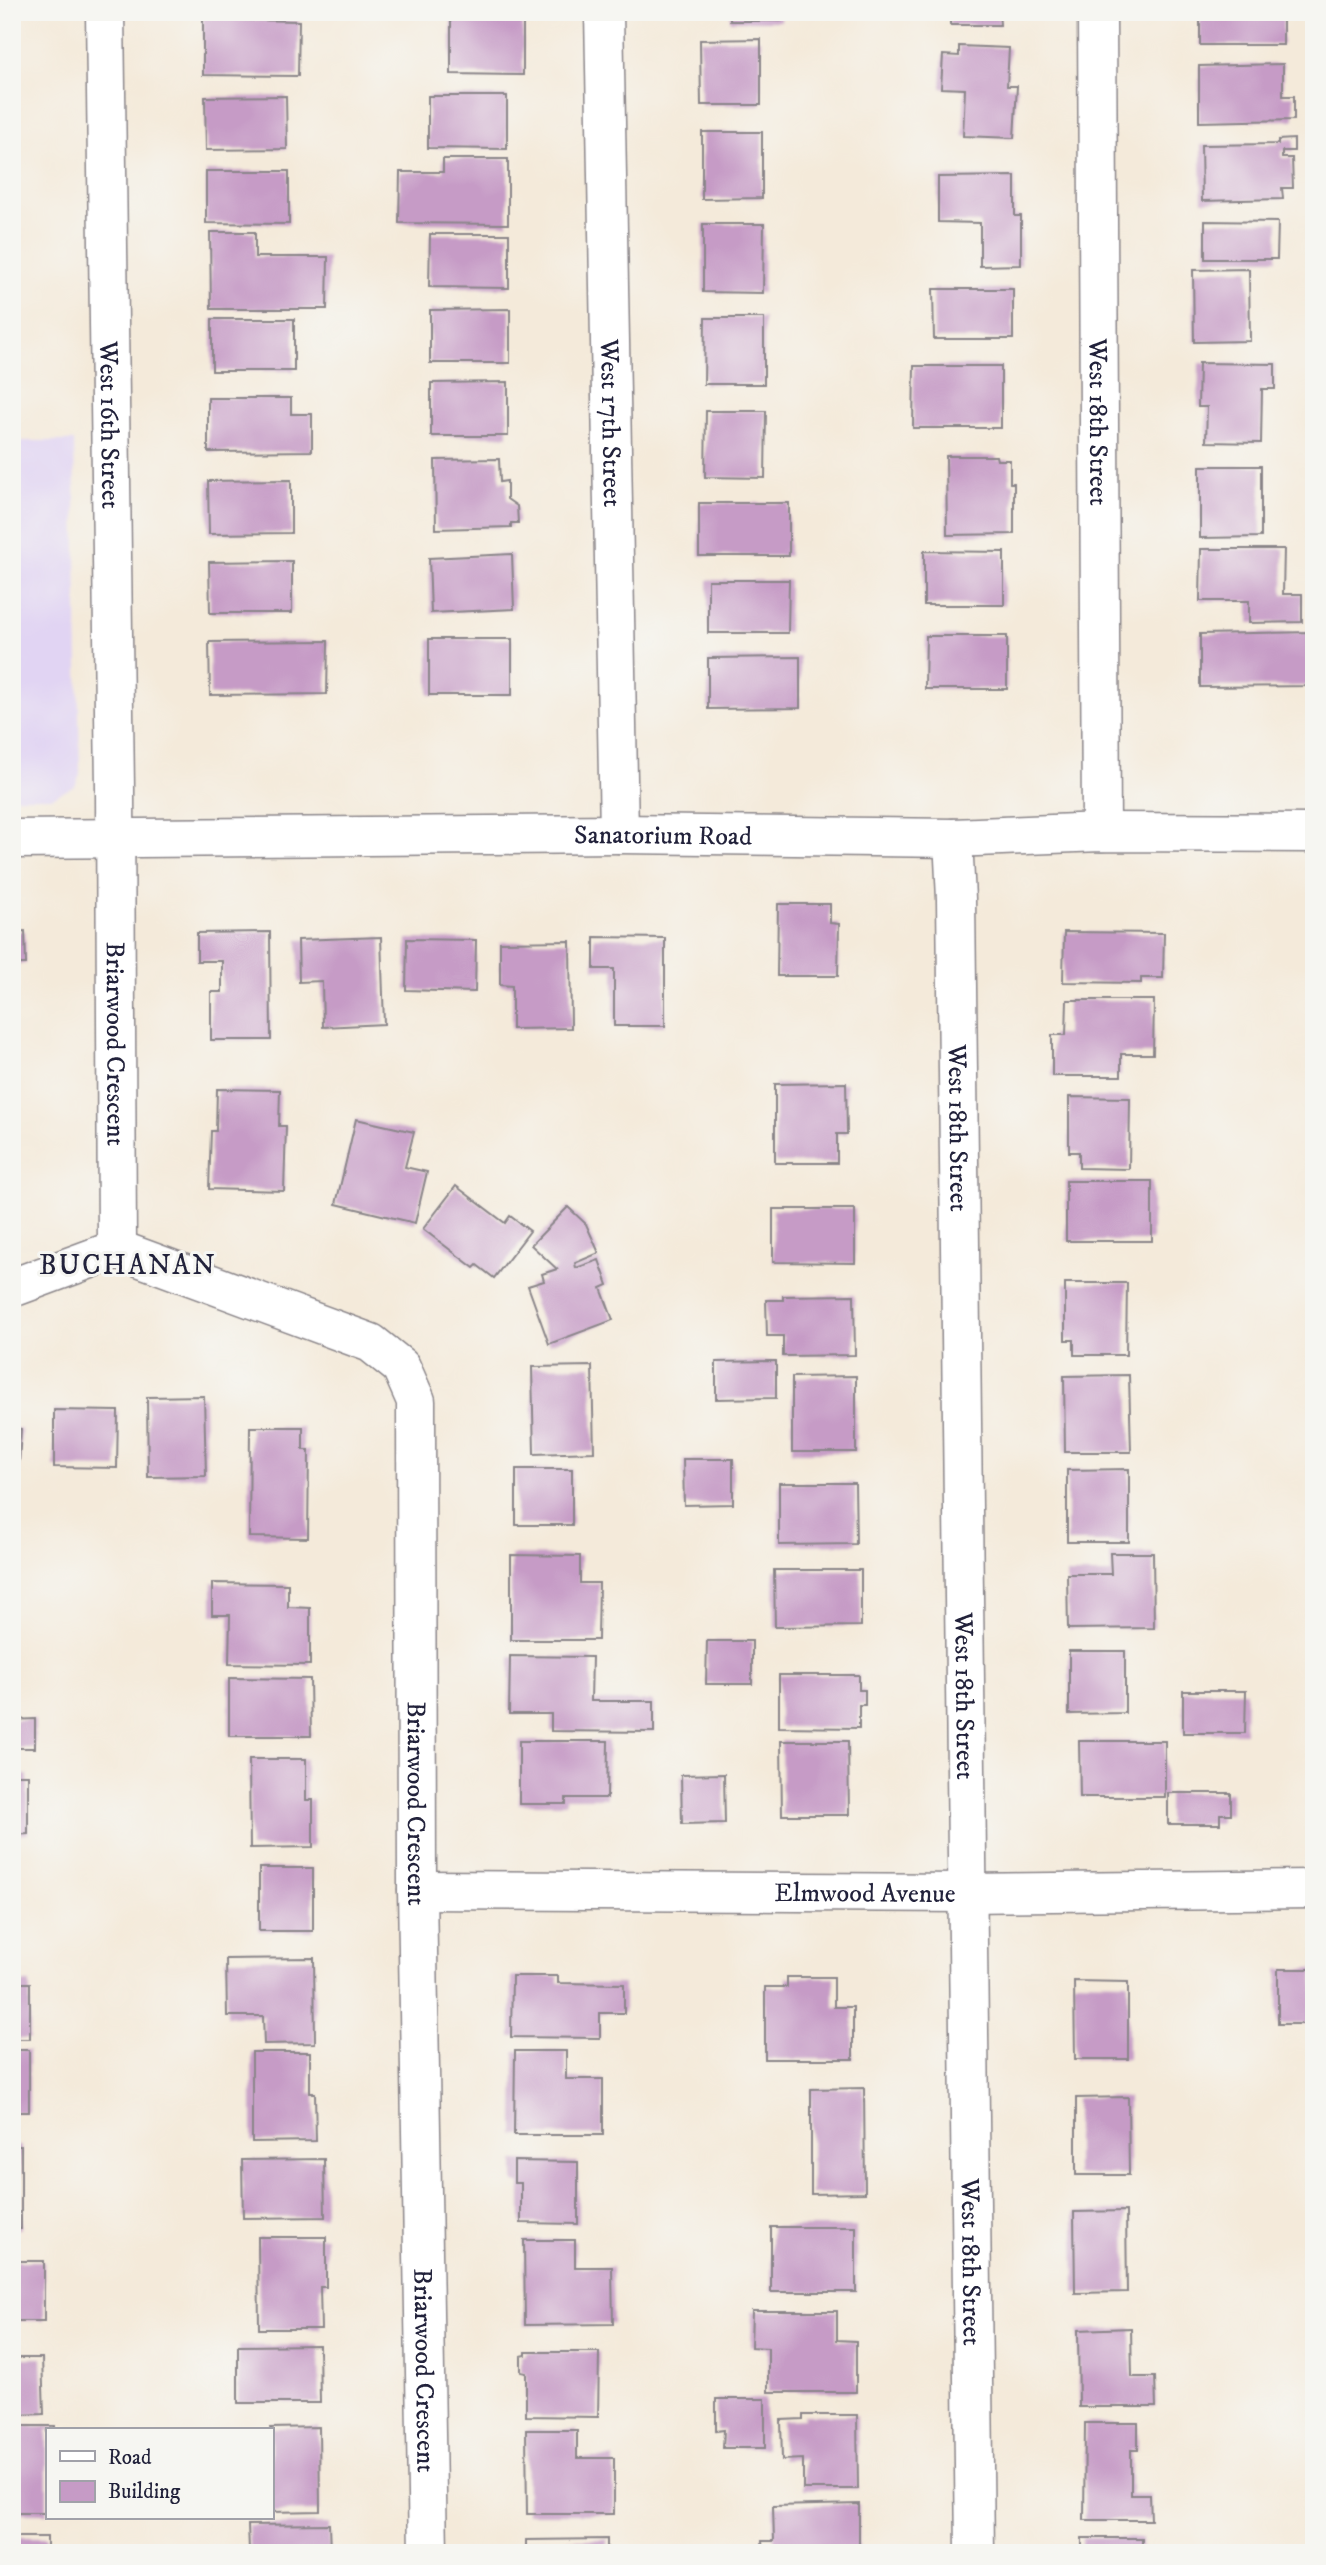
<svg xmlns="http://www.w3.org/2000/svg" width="1326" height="2565" font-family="'IM FELL DW Pica',serif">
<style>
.built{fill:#e1d4f3}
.building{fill:#c69bc6}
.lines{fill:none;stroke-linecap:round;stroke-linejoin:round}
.minor-casing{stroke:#8b868a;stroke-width:41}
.minor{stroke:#fff;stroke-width:38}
.labels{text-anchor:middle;stroke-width:6;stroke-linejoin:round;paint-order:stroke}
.street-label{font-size:26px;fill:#22223b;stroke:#f6f6f2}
.neighbourhood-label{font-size:28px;letter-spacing:2px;fill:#22223b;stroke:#f6f6f2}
</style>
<rect width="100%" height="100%" fill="#f6f6f2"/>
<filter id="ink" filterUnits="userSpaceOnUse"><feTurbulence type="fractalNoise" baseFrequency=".0143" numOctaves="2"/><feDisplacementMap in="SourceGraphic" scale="14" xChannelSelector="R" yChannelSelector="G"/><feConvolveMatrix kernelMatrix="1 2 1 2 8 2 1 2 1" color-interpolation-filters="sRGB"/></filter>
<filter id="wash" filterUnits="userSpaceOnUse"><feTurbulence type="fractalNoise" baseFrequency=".00686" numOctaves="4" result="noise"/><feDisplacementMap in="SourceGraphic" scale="28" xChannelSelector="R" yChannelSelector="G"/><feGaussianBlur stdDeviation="1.57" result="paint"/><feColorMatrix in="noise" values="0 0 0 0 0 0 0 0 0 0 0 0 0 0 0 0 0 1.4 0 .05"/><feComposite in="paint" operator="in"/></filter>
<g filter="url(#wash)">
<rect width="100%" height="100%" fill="#f4eada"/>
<path class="built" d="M12,441H74L80,774L75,786L52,797H12Z"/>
<g id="blocks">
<g class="building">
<path d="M203,12H242L241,20L299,21L298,76L203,75Z"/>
<path d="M451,12H523V75L451,74Z"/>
<rect x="730" y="12" width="51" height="9"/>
<path d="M950,12H999L1000,25H950Z"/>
<rect x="1200" y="12" width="83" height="33"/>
<path d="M761,39V105H701L700,40Z"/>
<path d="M959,46L1009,48L1007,86H1017L1014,138L963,136L965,89L941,88L943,55L959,56Z"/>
<path d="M1283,64V96H1294V120L1199,122V66Z"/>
<path d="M286,96L287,149L206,150L205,97Z"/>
<path d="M428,96H507V149L428,148Z"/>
<path d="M702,132H762V198L702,199Z"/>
<path d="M1294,139V151H1282V158H1292L1293,188H1282L1283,199L1202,201L1201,145L1278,144V140Z"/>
<path d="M443,159H508V224L399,223L400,172H443Z"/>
<path d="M206,171H289V224L206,223Z"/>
<path d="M1015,176V216H1021V265L980,266V223L938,222V177Z"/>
<path d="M1205,221L1278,222L1277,259H1205Z"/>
<path d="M703,224H764L763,293L703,292Z"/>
<path d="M210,232H255V257H328L327,309H211Z"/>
<path d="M430,234H509V288L429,287Z"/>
<path d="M1249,269L1250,341L1194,342L1193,270Z"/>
<path d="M933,289H1013V339H934Z"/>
<path d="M510,309V363H430V310Z"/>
<path d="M705,318H764V384H704Z"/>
<rect x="212" y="319" width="82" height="52"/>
<path d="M1199,363L1275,364V389H1262L1261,443L1206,442L1207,407H1198Z"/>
<path d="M914,366H1001V428H913Z"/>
<path d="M508,382V436H431V383Z"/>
<path d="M208,398H291V414H312V451L208,452Z"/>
<path d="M706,411H766L765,478L705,477Z"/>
<path d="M946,456H996L997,460H1010V483H1014V534L947,535Z"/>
<path d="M499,459L500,482L507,481V499L517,506L518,523H511V527L436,529L435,460Z"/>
<path d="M1200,466H1261V537L1200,538Z"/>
<path d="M291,480V533L209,534L208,481Z"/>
<rect x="699" y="503" width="90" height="53"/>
<path d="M1201,549H1284L1283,594H1302V622L1249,623V601H1200Z"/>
<path d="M924,551L1004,552V605H924Z"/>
<path d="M512,554L514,609L431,613L429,558Z"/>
<path d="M292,561V613H210L209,562Z"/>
<path d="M708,580H789L788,633H708Z"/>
<path d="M1314,632V686L1200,687V634Z"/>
<path d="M926,636H1007V689H925Z"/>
<rect x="429" y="639" width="83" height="56"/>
<path d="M328,641L327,694L210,695L209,642Z"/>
<path d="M800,657V708L708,709V658Z"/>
<path d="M778,904H830V923L839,924L838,976H777Z"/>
<path d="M25,931L26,964H12V932Z"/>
<path d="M270,932L271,1040H211V992H222V961H197V933Z"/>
<path d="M1064,932L1164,933L1163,978H1141V983L1063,982Z"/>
<path d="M381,937L384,1024L323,1027L322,981L299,982L298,940Z"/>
<path d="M594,937L665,938V1026H614V969H594Z"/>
<path d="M407,939L476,940L475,992L406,990Z"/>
<path d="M570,941L571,1028L512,1029V986L500,985V942Z"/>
<path d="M1067,1000H1154L1153,1054H1121V1076H1052V1035H1066Z"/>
<path d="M846,1083L847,1134H837V1163H775V1084Z"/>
<path d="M217,1089L280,1090L279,1126H286L284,1191L209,1189L211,1131H216Z"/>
<path d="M1069,1097L1130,1098L1129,1169L1079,1168V1152H1069Z"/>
<path d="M356,1119L414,1132L405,1167L427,1172L415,1223L336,1204Z"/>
<rect x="1066" y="1181" width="86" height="60"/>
<path d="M456,1186L505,1223L510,1216L530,1231L494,1278L477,1265L474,1268L423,1229Z"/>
<path d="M568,1207L586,1224L599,1253L575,1263L576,1268L599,1260L608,1285L601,1288L613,1320L549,1344L528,1286L544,1281L542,1274L557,1269L531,1245Z"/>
<path d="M773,1209H855V1263L773,1262Z"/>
<path d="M1065,1283H1127L1126,1355H1074V1340H1065Z"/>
<path d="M854,1295L855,1355L783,1356V1336H767L766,1300H783V1296Z"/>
<path d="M776,1361V1398L716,1399V1362Z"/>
<path d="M592,1366L594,1452L534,1454L532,1367Z"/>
<path d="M1129,1375L1131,1452H1065L1064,1376Z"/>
<path d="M856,1376V1452H792V1377Z"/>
<path d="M204,1396L206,1476L148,1477L147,1397Z"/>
<path d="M54,1410L118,1411L117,1468L54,1467Z"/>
<path d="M250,1427H303V1450H309L308,1538L249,1537Z"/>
<path d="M12,1428L21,1429L17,1499H12Z"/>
<path d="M683,1459H733V1504L684,1505Z"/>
<rect x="516" y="1469" width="56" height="56"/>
<path d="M1129,1469V1542H1067V1470Z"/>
<path d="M779,1483H855L856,1544L779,1545Z"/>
<path d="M1110,1553H1153L1154,1628L1068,1629L1067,1574H1111Z"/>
<path d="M511,1555L580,1556V1583H599L598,1640H511Z"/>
<path d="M774,1570H861V1626L775,1627Z"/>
<path d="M212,1583L288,1584V1607L310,1608V1665L229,1664L230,1615H212Z"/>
<path d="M707,1641H752V1684H706Z"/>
<path d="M1069,1651H1125V1713L1069,1714Z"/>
<path d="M510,1656L592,1657L591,1701H654V1732L551,1731V1714H509Z"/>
<path d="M779,1675H859V1690H865V1705H859V1728L779,1727Z"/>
<path d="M229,1678L310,1679L311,1736H229Z"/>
<path d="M1183,1691H1246L1245,1733H1183Z"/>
<path d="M35,1719V1748H12V1720Z"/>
<path d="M519,1741H608L607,1798H566V1804H519Z"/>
<path d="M781,1741H848L849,1815H782Z"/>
<path d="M1079,1741H1165V1797H1080Z"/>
<path d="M249,1759H306V1800H313V1847L250,1848Z"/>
<path d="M724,1774L725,1823L682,1824L681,1775Z"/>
<path d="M12,1775H28V1834L12,1835Z"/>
<path d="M1168,1793H1231V1814H1220V1824H1168Z"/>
<rect x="259" y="1868" width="54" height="63"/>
<path d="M314,1958L315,2043L264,2044L263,2016H227L226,1959Z"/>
<rect x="1278" y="1969" width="36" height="55"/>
<path d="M512,1976H558V1983L624,1984V2013H600V2038L511,2037Z"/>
<path d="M787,1977H834V2007H853V2059H765V1987H787Z"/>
<path d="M1074,1981L1128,1982V2059H1075Z"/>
<rect x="12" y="1983" width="18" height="56"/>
<rect x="12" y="2050" width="17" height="62"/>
<path d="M515,2051H566V2079H603V2135H514Z"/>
<path d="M252,2052H310V2093H315L316,2141L252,2142Z"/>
<path d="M864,2088L865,2193L811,2194V2089Z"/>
<path d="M1128,2097L1129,2175H1076V2098Z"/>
<rect x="12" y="2146" width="9" height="83"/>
<path d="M324,2159L325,2217L243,2218L242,2160Z"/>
<path d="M514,2161L578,2162V2224L521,2223V2183H514Z"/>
<path d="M1126,2211L1127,2292L1075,2293L1074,2212Z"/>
<rect x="771" y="2227" width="85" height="65"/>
<path d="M258,2237H326V2287H320L321,2329H259Z"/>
<path d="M524,2240H575V2267H612L613,2324L525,2325Z"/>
<rect x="12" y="2261" width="32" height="60"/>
<path d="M752,2311H837V2340L856,2341V2392H768V2348L751,2347Z"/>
<path d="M1131,2328L1132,2377H1155L1156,2407H1079L1078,2330Z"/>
<path d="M319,2345L320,2403H238V2346Z"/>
<path d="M526,2352H599L598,2417L526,2416V2373L521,2372V2356L526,2355Z"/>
<path d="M12,2358H42L44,2414L12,2415Z"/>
<path d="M716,2399H765V2448H723L724,2430L716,2431Z"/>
<path d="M803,2415H857L858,2489H803V2459L782,2460L781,2420L803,2419Z"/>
<path d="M1085,2423H1138V2450H1131V2495H1150L1151,2520H1084Z"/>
<path d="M12,2426H55V2430H47V2513H12Z"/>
<path d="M319,2427L320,2511L271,2512V2428Z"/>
<path d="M526,2430H577V2458H614V2514H527Z"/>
<path d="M859,2504V2553H763L762,2541H774L773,2506Z"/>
<path d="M329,2524L330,2553H227V2550H249L248,2525Z"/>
<rect x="12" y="2537" width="35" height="16"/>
<rect x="1082" y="2538" width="60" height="15"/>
<path d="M607,2539V2553H526V2540Z"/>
</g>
</g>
</g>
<g filter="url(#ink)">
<use href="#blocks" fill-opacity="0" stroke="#8b868a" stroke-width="2"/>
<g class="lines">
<g class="minor-casing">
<g id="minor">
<path id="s1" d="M105,12L115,789L117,1249"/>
<path id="s2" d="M604,12L619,834"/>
<path id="s3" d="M1097,12L1101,832"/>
<path id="s4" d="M953,838L956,899L975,2553"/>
<path id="s5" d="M12,839L619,834L953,838L1101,832L1314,833"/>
<path id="s6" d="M12,1288L117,1249L371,1343L401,1367L416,1401L417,1890L428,2553"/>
<path id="s7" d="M417,1890L968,1893L1314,1889"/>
</g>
</g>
<use href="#minor" class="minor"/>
</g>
</g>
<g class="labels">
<g class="street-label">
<text dy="9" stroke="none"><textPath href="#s3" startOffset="410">West 18th Street</textPath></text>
<text dy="9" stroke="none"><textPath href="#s2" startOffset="411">West 17th Street</textPath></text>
<text dy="9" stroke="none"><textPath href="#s1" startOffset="413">West 16th Street</textPath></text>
<text dy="9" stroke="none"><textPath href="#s5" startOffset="651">Sanatorium Road</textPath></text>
<text dy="9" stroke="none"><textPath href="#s1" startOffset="1032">Briarwood Crescent</textPath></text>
<text dy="9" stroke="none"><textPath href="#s4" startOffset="290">West 18th Street</textPath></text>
<text dy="9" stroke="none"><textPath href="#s4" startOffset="858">West 18th Street</textPath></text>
<text dy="9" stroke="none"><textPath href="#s6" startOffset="861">Briarwood Crescent</textPath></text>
<text dy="9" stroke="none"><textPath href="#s7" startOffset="448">Elmwood Avenue</textPath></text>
<text dy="9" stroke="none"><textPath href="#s4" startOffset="1424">West 18th Street</textPath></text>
<text dy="9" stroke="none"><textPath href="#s6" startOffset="1428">Briarwood Crescent</textPath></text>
</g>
<g class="neighbourhood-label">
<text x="128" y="1274">BUCHANAN</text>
</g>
</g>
<rect width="1326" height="2565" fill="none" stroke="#f6f6f2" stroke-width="42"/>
<rect x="46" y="2428" width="228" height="91" fill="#f6f6f2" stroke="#a1a1a9" stroke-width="2"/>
<rect x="60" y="2451" width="35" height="10" fill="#ffffff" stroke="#a1a1a9" stroke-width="2"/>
<text x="108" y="2464" font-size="21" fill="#22223b">Road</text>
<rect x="60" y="2481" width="35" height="21" fill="#c69bc6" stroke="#a1a1a9" stroke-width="2"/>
<text x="108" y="2498" font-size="21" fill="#22223b">Building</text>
</svg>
